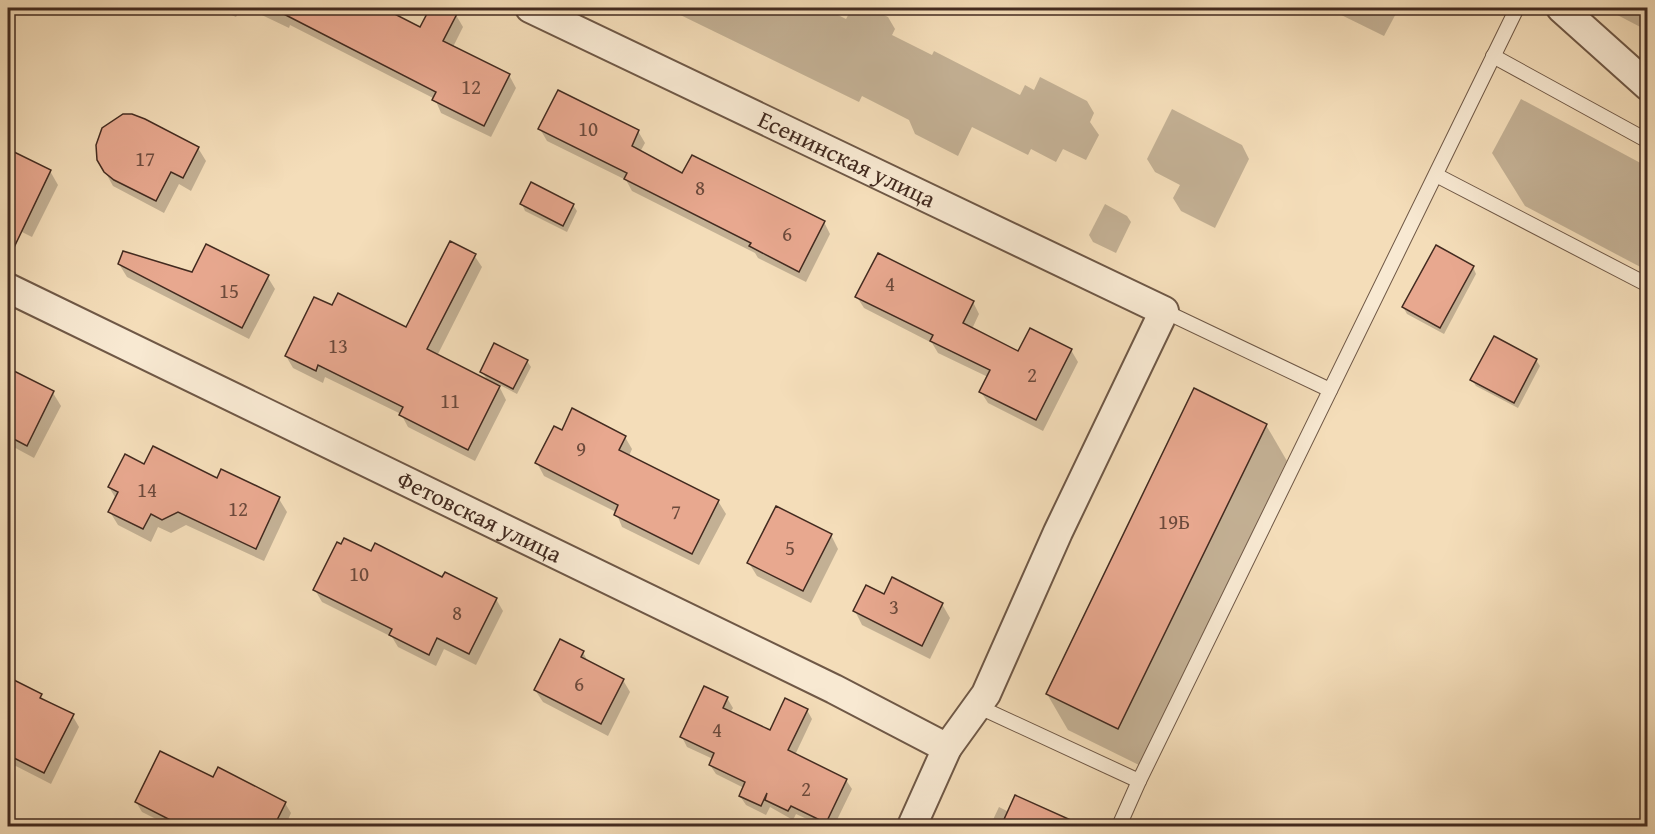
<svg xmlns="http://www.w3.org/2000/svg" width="1655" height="834" font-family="'Gentium Book Plus',serif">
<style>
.shadow{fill:#0003}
.building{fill:#e8a88f;stroke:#432b20;stroke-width:1.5}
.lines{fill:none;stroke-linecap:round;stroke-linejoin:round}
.service-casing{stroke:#6f5846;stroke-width:16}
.minor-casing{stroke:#6f5846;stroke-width:32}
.service{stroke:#f8e9d2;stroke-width:14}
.minor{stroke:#f8e9d2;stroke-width:28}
.labels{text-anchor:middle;stroke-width:6;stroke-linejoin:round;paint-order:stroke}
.number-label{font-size:21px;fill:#6c4a3c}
.street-label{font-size:24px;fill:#432b20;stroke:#f8e9d2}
</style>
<rect width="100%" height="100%" fill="#f4ddb9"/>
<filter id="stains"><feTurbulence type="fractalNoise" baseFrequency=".00333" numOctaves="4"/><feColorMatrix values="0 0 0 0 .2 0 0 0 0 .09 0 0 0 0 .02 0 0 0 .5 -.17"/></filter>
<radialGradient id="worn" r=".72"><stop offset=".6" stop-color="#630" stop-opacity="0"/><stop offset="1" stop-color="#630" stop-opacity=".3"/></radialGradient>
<g class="shadow">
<path d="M216,8H241L236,17Z"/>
<path d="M247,8H379L421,29L432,8H441L456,15L463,27L453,47L509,75L516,88L491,137L441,113L435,99L290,25L289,28Z"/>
<path d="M666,8H824L846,19L852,8H870L888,17L895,29L892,35L932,55L934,51L1020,95L1025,85L1034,90L1040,77L1087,101L1094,113L1090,122L1099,135L1086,160L1063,149L1056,162L1031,149L1028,155L972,127L958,156L915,134L909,120L862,96L859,102Z"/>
<path d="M1327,8H1399L1384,36Z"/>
<path d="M1603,8H1648V31L1604,8Z"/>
<path d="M1521,99L1648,167V271L1525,206L1492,153Z"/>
<path d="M1172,109L1242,145L1249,159L1215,228L1181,211L1173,198L1180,185L1155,172L1147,159Z"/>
<path d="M123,116L198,148L206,161L191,191L179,184L164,213L113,186L98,159L103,129Z"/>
<path d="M540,129L638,131L645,143L640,152L683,175L824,222L830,234L806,282L758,258L755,253L632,191L626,180L547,141Z"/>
<path d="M8,151L50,171L58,185L32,237L8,225Z"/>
<path d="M522,204L573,205L577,211L567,232L525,211Z"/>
<path d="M1105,204L1127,216L1131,222L1116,253L1093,242L1089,235Z"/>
<path d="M474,255L482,267L437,356L488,381L482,372L527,361L531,367L517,394L498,384L506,400L475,461L408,427L401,414L325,377L323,383L293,368L286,356L333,307L407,329Z"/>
<path d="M119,264L192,274L267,276L275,289L249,339L127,277Z"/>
<path d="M1473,267L1476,274L1444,334L1407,314L1403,307Z"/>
<path d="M857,297L973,302L979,314L972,329L1018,353L1071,350L1078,362L1043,431L988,403L981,392L988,377L938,353L932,343L864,308Z"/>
<path d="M1536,360L1540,366L1518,408L1476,386L1472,380Z"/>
<path d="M8,370L53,393L61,406L34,458L8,444Z"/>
<path d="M1266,425L1287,461L1139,765L1068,730L1047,694Z"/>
<path d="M562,432L625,437L632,449L629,456L718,501L726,514L699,565L622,527L616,512L544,476L537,463Z"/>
<path d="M145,466L218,480L222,471L279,499L287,512L264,561L186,525L171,533L158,527L151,542L118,525L110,512L116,499L109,487Z"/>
<path d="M831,535L838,549L811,603L757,576L749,563Z"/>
<path d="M372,553L496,599L503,611L476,665L444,649L436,666L398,647L392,637L322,602L315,590Z"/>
<path d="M884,596L942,604L950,618L930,659L862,625L855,611Z"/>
<path d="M583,652L588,662L623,680L630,692L608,736L543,702L535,690Z"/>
<path d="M8,678L72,715L79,727L51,784L8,762Z"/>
<path d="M727,698L733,708L730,713L771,732L807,710L812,719L795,755L846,780L852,789L834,826H822L796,814L793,820L770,807L766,815L746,805L740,796L744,788L716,774L710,765L713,759L687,747L682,737Z"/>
<path d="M213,779L285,803L291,813L287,822L296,826H170L142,812L136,802Z"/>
<path d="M999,807L1009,812L1078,826H990Z"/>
</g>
<g class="building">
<path d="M272,8H383L420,27L430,8H460L443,41L510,74L484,126L432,100L436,92Z"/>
<path d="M558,90L639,130L632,146L682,173L692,155L825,221L799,272L749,246L751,243L624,179L627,173L538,129Z"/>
<path d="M123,114H132L145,119L199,147L183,178L171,172L156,201L114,180L104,172L97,160L96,145L102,128Z"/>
<path d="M8,149L51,170L8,260Z"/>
<path d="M531,182L574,204L563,226L520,204Z"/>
<path d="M450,241L476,254L427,349L500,386L468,450L399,415L403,407L318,365L316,371L285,356L314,297L332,305L338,293L406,327Z"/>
<path d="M206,244L269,275L242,328L118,264L123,251L192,272Z"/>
<path d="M1436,245L1474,266L1440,328L1402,307Z"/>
<path d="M878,253L974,301L963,323L1018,351L1030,328L1072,349L1036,420L979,392L990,370L930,341L933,335L855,297Z"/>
<path d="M1494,336L1537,359L1514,403L1470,380Z"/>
<path d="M494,343L528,360L513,389L480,372Z"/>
<path d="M8,368L54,391L27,446L8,436Z"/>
<path d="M1194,388L1267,424L1118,729L1046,694Z"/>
<path d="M572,408L626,436L619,450L719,500L692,554L614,515L618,505L535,463L554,426L562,430Z"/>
<path d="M153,446L217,478L221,469L280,497L256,549L178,512L162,520L151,514L143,529L108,512L118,492L108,487L125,454L144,464Z"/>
<path d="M776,506L832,534L803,591L747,563Z"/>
<path d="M344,538L371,551L375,543L442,577L445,572L497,598L469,654L437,638L429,655L389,635L392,629L313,590L337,542L341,544Z"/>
<path d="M892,577L943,603L922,646L853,611L866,585L884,594Z"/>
<path d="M560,639L584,651L581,657L624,679L601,724L534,690Z"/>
<path d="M8,677L42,694L40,698L74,714L44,773L8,755Z"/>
<path d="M704,686L728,697L723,708L770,730L785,698L808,709L788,750L847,779L826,823L791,806L788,811L765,800L767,793L761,806L739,796L745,782L709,765L714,753L680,737Z"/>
<path d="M160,751L213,777L218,767L286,802L274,826H182L135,802Z"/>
<path d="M1015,795L1084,826H1001Z"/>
</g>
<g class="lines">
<g class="service-casing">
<g id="service">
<path d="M1493,56L1648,141"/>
<path d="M1436,175L1648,285"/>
<path d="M1164,311L1330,390"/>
<path d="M977,706L1139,781L1517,8"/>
<path d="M1119,826L1139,781"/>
</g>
</g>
<g class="minor-casing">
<g id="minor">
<path id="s1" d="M530,8L1164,311L1058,532L986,694L947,748L912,826"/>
<path d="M1561,8L1648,86"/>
<path id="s2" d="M8,288L834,689L947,748"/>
</g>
</g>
<use href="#service" class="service"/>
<use href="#minor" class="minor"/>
</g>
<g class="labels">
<g class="number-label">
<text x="471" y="94">12</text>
<text x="588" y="136">10</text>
<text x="145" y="166">17</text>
<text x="700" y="195">8</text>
<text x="787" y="241">6</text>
<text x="890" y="291">4</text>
<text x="229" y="298">15</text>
<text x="338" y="353">13</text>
<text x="1032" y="382">2</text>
<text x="450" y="408">11</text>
<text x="581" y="456">9</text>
<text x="147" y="497">14</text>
<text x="238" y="516">12</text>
<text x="676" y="519">7</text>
<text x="1174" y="529">19Б</text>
<text x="790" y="555">5</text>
<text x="359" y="581">10</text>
<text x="894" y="614">3</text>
<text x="457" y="620">8</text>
<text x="579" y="691">6</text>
<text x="717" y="737">4</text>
<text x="806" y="796">2</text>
</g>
<g class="street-label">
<text dy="8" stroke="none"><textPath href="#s1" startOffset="351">Есенинская улица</textPath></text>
<text dy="8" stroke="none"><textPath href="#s2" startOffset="524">Фетовская улица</textPath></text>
</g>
</g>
<rect width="1655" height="834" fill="none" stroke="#f4ddb9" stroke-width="30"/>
<rect x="9" y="9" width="1637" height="816" fill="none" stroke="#432b20" stroke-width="3"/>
<rect x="15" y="15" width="1625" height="804" fill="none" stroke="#432b20" stroke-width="1.5"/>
<rect width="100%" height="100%" filter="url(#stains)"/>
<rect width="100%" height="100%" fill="url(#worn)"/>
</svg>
